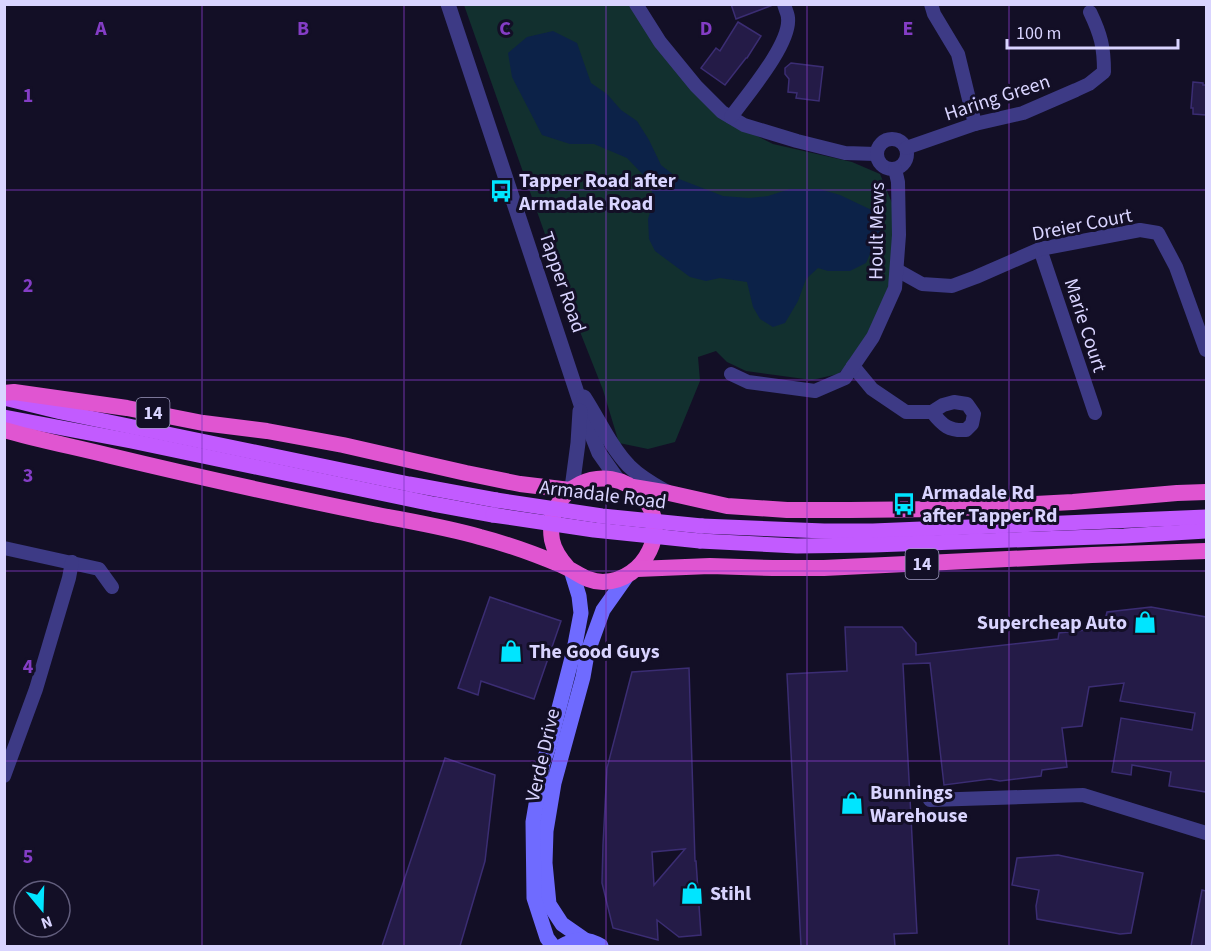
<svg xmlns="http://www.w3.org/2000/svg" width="1211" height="951" font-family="'Source Sans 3',sans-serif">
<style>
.green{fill:#12302f}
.water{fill:#0c2248}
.building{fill:#241b47;stroke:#3b2d73;stroke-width:1.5;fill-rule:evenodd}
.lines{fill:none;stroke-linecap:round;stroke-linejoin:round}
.minor{stroke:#3d3a85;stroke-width:14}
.tertiary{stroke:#3d3a85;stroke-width:15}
.secondary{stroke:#6f6bff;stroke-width:15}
.primary{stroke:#c25bff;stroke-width:15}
.trunk{stroke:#e055d1;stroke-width:16}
.primary-bridge{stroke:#c25bff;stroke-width:15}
.grid{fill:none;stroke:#843dc5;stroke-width:1.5;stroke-opacity:0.55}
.labels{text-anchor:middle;stroke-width:6;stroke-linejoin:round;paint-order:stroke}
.shield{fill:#130f26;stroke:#9e99be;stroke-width:1.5}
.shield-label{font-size:18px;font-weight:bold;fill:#d9d4ff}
.street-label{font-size:20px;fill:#d9d4ff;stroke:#130f26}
.poi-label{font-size:20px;font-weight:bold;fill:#d9d4ff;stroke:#130f26;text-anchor:start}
.grid-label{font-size:20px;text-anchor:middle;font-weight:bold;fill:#843dc5;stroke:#130f26;stroke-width:6;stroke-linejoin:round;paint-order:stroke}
</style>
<rect width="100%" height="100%" fill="#130f26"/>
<path class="green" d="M464,5H630L720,117L773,144L852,162L880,174L892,203L894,268L880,312L856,356L838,374L812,380L746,371L727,362L716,351L698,357L700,381L675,442L648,449L619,443L603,390L575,319Z"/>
<path class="water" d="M553,31L577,43L591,83L607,94L621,110L637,121L649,140L661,165L679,179L723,196L749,198L768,196L790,189H819L840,195L880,214L881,229L866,263L850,271H828L818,268L806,279L798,301L785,323L773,327L760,319L753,307L747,282L720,278L706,281L690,277L655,251L649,239L648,219L653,203L651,183L627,158L594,144H570L542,135L512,77L508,53L527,37Z"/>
<g class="building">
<path d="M731,4H773V5L736,19Z"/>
<path d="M738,22L761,36L747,58H746L725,85L701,68L716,48L720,51Z"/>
<path d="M791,63L823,67L819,101L796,98L797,93L788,92L789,79L785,74V68Z"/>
<path d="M1193,82L1203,83V85H1206V115L1193,114V108H1191Z"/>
<path d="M490,597L561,621L534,699L481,681L478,695L458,688Z"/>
<path d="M1151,607L1206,617V792L1169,786L1171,772L1132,765L1131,775L1112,772L1121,718L1192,730L1195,713L1120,701L1124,683L1089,687L1082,726L1062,728L1067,767L1042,770L1041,776L1000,781L990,779L944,785L930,663L903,664L917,933L894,934L895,946H801L787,674L847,671L845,627H902L916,643V655L1058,639L1059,633L1086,630L1087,622L1105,620L1107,612Z"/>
<path d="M689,668L695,861H696L701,935L679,937L657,920L658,940L613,928L602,883L603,845L607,768L632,672ZM685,849L654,885L652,852Z"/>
<path d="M445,758L495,775L485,861L460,946H382Z"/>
<path d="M1058,855L1143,873L1131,933L1120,934L1037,919L1036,906L1039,890L1012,885L1017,858Z"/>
<path d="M1202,890L1206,891V946H1191Z"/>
</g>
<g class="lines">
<g class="minor">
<path d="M636,4L660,42L696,86L722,112L744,125L797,141L845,153L876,154"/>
<path d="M931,4L934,14L958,54L975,124"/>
<path d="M731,117C746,96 791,44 788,18C788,14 785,9 784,4"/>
<circle cx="892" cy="154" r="15"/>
<path d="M906,148L975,124L1023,113L1076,90L1089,84L1104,72C1104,47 1101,35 1090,12"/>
<path d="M1040,249L1095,413"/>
<path d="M897,270L922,284L952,286L976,277L1040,249L1140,230L1158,233L1176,267L1206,350"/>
<path d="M853,366L872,389L906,412H932L943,405L954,402L967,404L974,414L972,424L966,430C949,431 943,426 932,412"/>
<path d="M731,374L748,382L815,391L845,378L873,337L895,288L899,235L898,182L895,169"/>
<path d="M4,548L99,569L112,587"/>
<path d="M4,776L36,689L69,578L72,562"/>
<path d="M930,800L1083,795L1206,833"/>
</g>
<g class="tertiary">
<path d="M448,4L587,423L599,453L618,480"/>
<path d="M584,397C599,420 610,446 629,466C640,477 652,484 665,491"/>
<path d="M572,488L578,443L580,411"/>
</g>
<g class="secondary">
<path d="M585,940L562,924L549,904L545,863L546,831L554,783L583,677L587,654L603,610L627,576"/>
<path d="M553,946L547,938L534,898L533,822L543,763L550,743L574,650L581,613L579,596L571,570"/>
<path d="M562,946C575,938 588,938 601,946"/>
</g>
<g class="primary">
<path d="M4,398L61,412L409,484L496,500"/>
<path d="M4,417L131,441L433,504L493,515"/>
<path d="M702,526L824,531H873L1206,517"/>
<path d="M700,541L797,546L873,545L1124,536L1206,531"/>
</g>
<g class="trunk">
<path d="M4,393L14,392L127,408L203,423L267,431L343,445L466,473L520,484L570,490"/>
<path d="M4,430C39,440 75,447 111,456C198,477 285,496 373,514C408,521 445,527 480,537C507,544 535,554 561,565C576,571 586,582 603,582C645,581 672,528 642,496C606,457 543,488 552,540C554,551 561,560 568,568"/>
<path d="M633,487L669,493L727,506L787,510H850L942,509L1073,502L1177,493L1206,492"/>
<path d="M637,569L710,566L773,568H824L1092,555L1206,551"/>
</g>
<g class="primary-bridge">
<path d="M496,500L602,516L702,526"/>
<path d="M493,515L594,530L700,541"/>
</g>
</g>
<path class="grid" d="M202,4V946M404,4V946M606,4V946M807,4V946M1009,4V946M4,190H1206M4,380H1206M4,571H1206M4,761H1206"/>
<defs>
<g id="bus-bare" transform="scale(1.8)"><path d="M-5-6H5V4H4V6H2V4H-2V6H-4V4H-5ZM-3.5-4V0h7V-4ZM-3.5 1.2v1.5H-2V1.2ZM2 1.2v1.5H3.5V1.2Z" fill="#00e5ff" stroke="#130f26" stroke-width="2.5" paint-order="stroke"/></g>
<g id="shop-bare" transform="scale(1.8)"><path d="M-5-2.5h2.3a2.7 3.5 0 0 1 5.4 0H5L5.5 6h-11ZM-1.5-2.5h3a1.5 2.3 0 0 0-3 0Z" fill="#00e5ff" stroke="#130f26" stroke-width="2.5" paint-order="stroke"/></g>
</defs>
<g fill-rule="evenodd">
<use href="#bus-bare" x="501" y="191"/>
<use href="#bus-bare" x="904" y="504"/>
<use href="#shop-bare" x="1145" y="622"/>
<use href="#shop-bare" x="511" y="651"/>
<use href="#shop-bare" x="852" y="803"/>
<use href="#shop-bare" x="692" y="893"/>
</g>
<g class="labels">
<g class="shield">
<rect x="136.5" y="398" width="33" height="30" rx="4.5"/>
<rect x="905.5" y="549" width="33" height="30" rx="4.5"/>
</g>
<g class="shield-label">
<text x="153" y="419">14</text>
<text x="922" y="570">14</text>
</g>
<g class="street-label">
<text transform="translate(997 97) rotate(-18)" y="7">Haring Green</text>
<text transform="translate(1082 224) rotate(-11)" y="7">Dreier Court</text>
<text transform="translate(876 231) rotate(-89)" y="7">Hoult Mews</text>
<text transform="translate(563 282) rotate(71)" y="7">Tapper Road</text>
<text transform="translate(1086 325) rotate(72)" y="7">Marie Court</text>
<text transform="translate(603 494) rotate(7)" y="7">Armadale Road</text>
<text transform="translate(542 755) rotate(-77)" y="7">Verde Drive</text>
</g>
<g class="poi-label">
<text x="519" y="187">Tapper Road after<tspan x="519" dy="23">Armadale Road</tspan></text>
<text x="922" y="499">Armadale Rd<tspan x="922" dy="23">after Tapper Rd</tspan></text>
<text x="1127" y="629" text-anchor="end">Supercheap Auto</text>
<text x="529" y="658">The Good Guys</text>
<text x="870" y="799">Bunnings<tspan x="870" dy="23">Warehouse</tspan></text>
<text x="710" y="900">Stihl</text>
</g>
</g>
<g class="grid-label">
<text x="101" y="35">A</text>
<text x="303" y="35">B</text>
<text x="505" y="35">C</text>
<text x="706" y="35">D</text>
<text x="908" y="35">E</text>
<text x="28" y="102">1</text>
<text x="28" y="292">2</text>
<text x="28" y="482">3</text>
<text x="28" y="673">4</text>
<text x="28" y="863">5</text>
</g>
<rect width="1211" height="951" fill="none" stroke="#d9d4ff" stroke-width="12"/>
<g transform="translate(42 909) rotate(161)"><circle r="28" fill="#130f26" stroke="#625e7d" stroke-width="1.5"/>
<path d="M0-4.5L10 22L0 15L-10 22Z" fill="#00e5ff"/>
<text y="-9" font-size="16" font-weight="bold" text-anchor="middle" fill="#d9d4ff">N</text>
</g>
<path d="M1007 39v9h171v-9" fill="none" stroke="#d9d4ff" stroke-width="3"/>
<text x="1016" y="39" font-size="18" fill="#d9d4ff" stroke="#130f26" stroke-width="4.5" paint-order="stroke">100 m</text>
</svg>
